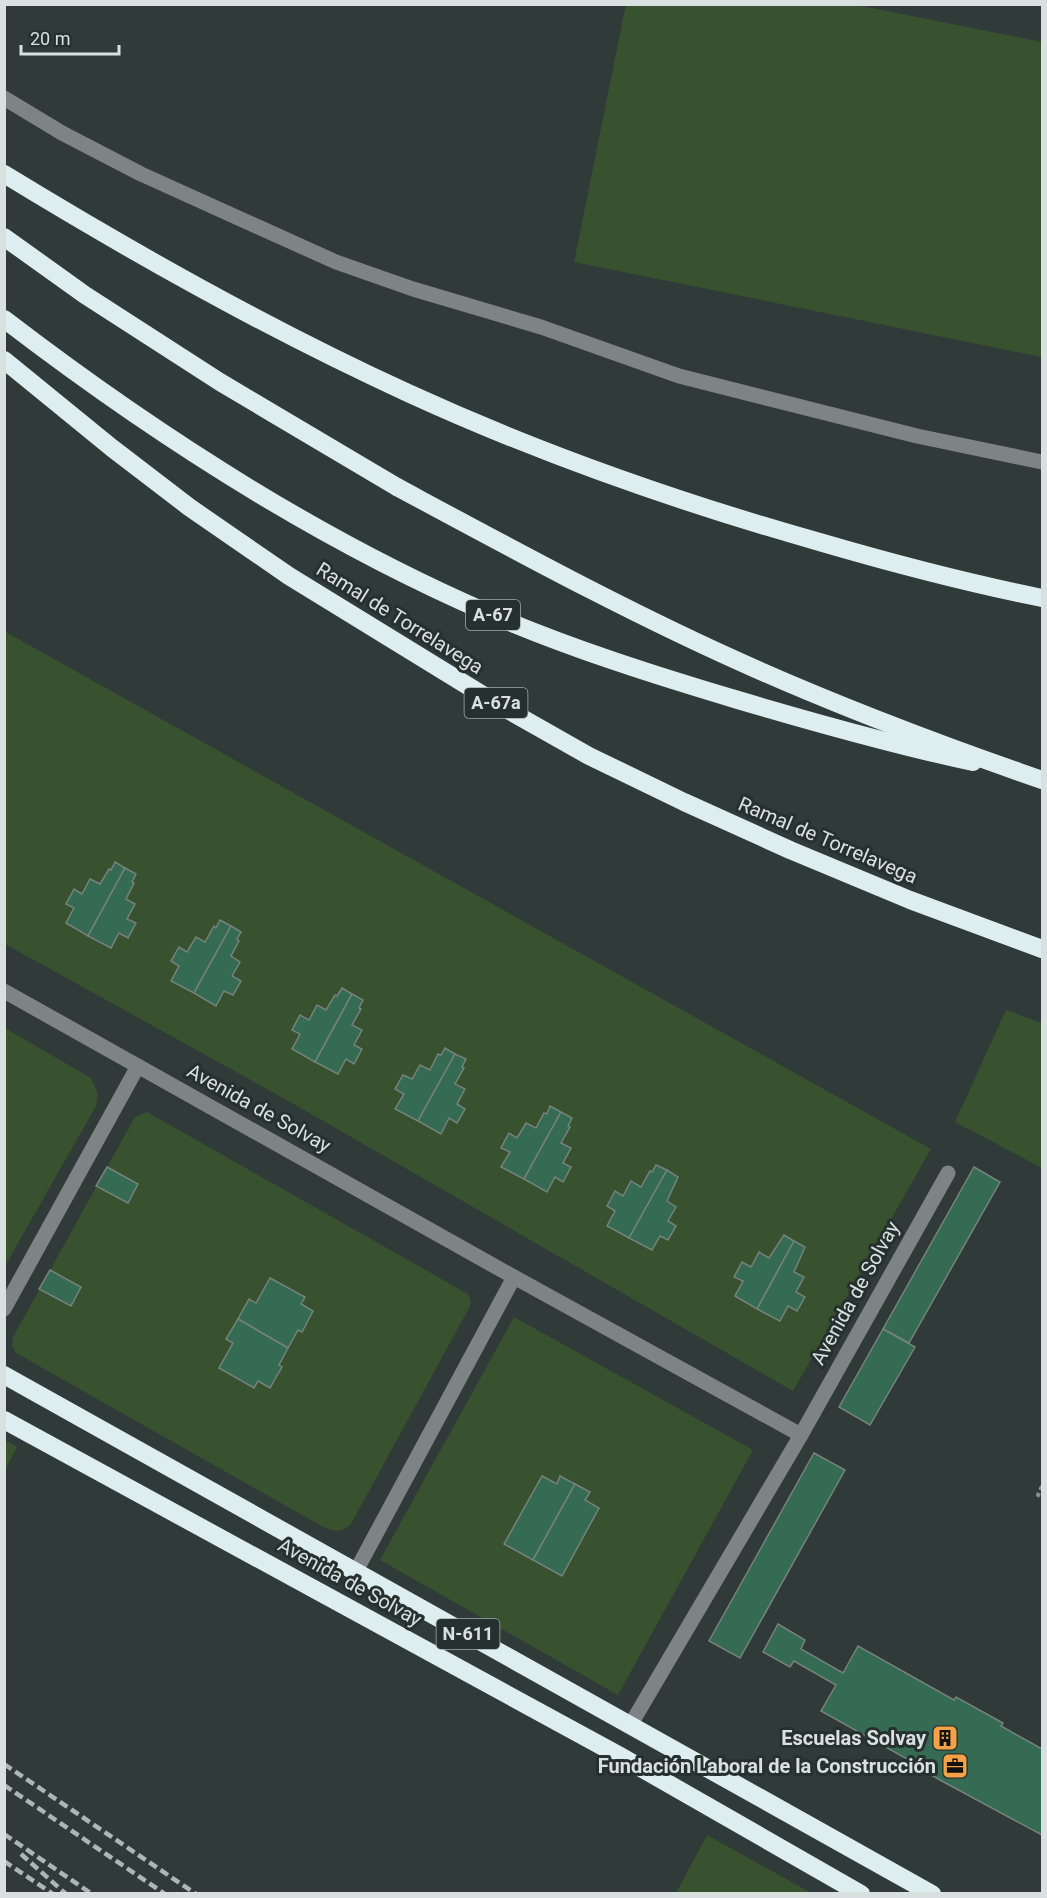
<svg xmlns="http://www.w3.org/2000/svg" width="1047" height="1898" font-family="Roboto,sans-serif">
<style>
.green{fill:#38512f}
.building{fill:#356b52;stroke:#77827c;stroke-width:1.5}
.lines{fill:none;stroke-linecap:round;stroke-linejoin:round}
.path{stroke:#87908f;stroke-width:4;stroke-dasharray:4.5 3;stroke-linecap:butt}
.minor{stroke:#7e8485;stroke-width:15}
.highway{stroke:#deedf0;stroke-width:18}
.rail{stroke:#adb6b5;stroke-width:4.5;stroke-dasharray:9 4.5;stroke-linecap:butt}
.highway-bridge{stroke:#deedf0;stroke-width:18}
.labels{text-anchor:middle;stroke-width:6;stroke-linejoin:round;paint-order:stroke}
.shield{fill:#25302f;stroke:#a3acab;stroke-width:1.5}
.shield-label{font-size:18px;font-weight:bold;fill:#d9e1e0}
.street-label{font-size:20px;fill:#d9e1e0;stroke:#25302f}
.poi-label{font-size:20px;font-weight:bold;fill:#d9e1e0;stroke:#25302f;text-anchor:end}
</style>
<rect width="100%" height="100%" fill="#2f3a39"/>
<g class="green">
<path d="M626,4L857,5L1042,42V357L574,262Z"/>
<path d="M4,631L931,1149L793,1391L292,1103L5,944Z"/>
<path d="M1006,1010L1042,1023V1168L955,1122Z"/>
<path d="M5,1028L91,1078L98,1094L96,1106L5,1266Z"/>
<path d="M147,1112L468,1294L471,1302L469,1308L351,1524C343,1532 336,1532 325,1528L16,1353L12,1346L13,1337L135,1117Z"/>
<path d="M514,1317L753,1450L618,1695L380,1560Z"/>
<path d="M5,1440L17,1447L5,1470Z"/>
<path d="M707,1835L806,1890L811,1893H676Z"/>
</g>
<g class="building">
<path d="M115,862L125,868L88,936L66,923L74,908L66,904L74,889L82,894L90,879L100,884L109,869L111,870Z"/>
<path d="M125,868L136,874L132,882L134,883L126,899L135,904L127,919L136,923L128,938L119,933L111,948L88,936Z"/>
<path d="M220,920L231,926L194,993L171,981L179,966L171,961L179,947L187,952L196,937L205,942L214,926L216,928Z"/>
<path d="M231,926L241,932L237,939L239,941L231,956L240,962L232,976L241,981L233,995L224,991L216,1006L194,993Z"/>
<path d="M342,988L352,994L315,1062L292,1049L300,1034L292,1030L300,1015L309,1020L317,1005L326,1010L335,995L337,996Z"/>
<path d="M352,994L363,1000L359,1008L361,1009L352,1025L362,1030L354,1045L362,1049L354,1064L346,1059L338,1074L315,1062Z"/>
<path d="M445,1048L455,1054L418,1121L395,1109L404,1094L395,1089L403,1075L412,1079L420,1065L430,1070L438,1054L441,1055Z"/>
<path d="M455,1054L466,1059L462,1067L464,1068L455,1084L465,1089L457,1104L465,1109L457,1123L449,1118L441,1134L418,1121Z"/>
<path d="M550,1106L561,1112L524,1179L501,1167L510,1152L501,1148L509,1133L517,1138L526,1123L536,1128L544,1113L547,1114Z"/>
<path d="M561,1112L572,1118L568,1126L570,1127L561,1143L571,1148L563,1163L571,1167L563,1182L555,1177L547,1192L524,1179Z"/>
<path d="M656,1165L667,1170L629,1238L607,1226L615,1211L607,1206L615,1191L623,1196L631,1181L641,1187L650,1171L652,1172Z"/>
<path d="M107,1167L138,1184L128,1203L96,1186Z"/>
<path d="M974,1167L1000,1182L909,1343L883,1329Z"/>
<path d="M667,1170L678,1177L667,1201L676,1207L668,1221L676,1226L668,1240L660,1236L652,1250L629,1238Z"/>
<path d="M784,1235L794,1241L757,1309L735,1296L743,1281L734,1277L742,1262L751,1267L759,1252L769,1258Z"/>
<path d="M794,1241L805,1247L794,1272L804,1277L796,1292L805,1297L797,1311L788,1306L780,1321L757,1309Z"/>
<path d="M50,1270L81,1287L71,1306L39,1289Z"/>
<path d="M270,1278L305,1297L301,1304L313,1311L302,1332L298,1330L288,1348L238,1319L249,1299L256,1303Z"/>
<path d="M238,1319L288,1348L279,1365L282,1367L270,1388L258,1381L254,1388L219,1368L233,1343L226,1339Z"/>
<path d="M883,1329L915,1347L870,1425L839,1407Z"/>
<path d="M814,1453L845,1470L740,1658L709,1641Z"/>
<path d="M542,1476L557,1484L560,1476L575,1484L533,1560L504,1544Z"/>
<path d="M575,1484L590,1492L585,1500L599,1508L562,1576L533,1560Z"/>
<path d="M778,1624L805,1640L801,1649L843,1673L858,1646L954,1700L956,1697L1003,1723L1001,1726L1042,1749V1835L940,1780L917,1767L918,1765L821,1711L836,1685L794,1661L790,1667L763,1652Z"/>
</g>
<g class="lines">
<path class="path" d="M1042,1486L1038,1495L1042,1497"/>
<g class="minor">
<path d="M4,98L62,133L141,174L336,262L413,289L541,327L679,376L917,436L1042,462"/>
<path d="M4,991L514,1277L801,1435"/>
<path d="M4,1309L138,1066"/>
<path d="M356,1571L514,1277"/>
<path d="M631,1724L801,1435L948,1173"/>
</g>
<g class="highway">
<path d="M4,174C135,254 268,329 408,393C541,454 681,503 823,543C895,564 968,583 1042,598"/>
<path d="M4,237L85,295L220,382L397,487"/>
<path d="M4,319C154,434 315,538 488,613C569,648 654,675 738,700C816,723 894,745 973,762"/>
<path d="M4,360L112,448L189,507L289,576L499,705L589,756L684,802L790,850L910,900L1042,949"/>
<path d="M4,1375L932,1894"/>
<path d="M4,1420L620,1756L861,1894"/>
</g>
<g class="rail">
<path d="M4,1764L196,1894"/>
<path d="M4,1785L165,1894"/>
<path d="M4,1834L92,1894"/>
<path d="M21,1854L66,1894"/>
<path d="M4,1861L53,1894"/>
</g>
<path class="highway-bridge" d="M397,487C516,551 635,616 758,670C851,711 947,747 1042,780"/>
</g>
<defs>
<g id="building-square" transform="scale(1.35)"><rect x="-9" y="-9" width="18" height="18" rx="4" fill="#f5a246" stroke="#25302f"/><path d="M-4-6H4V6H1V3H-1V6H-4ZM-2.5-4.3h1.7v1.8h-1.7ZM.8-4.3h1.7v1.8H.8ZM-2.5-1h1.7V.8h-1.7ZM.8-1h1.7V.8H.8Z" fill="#111"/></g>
<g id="office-square" transform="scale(1.35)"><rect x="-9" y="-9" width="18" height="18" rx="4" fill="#f5a246" stroke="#25302f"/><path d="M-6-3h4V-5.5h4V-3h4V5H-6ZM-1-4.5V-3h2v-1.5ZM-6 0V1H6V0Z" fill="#111"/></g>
</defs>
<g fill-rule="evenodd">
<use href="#building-square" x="945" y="1738"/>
<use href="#office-square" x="955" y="1766"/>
</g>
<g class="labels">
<g class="shield">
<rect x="466" y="600" width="54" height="30" rx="4.5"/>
<rect x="464.5" y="688" width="63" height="30" rx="4.5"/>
<rect x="436.5" y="1619" width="63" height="30" rx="4.5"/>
</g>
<g class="shield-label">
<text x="493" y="621">A-67</text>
<text x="496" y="709">A-67a</text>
<text x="468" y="1640">N-611</text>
</g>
<g class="street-label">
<text transform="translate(400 618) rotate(32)" y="7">Ramal de Torrelavega</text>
<text transform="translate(828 840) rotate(23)" y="7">Ramal de Torrelavega</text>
<text transform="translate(259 1108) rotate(29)" y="7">Avenida de Solvay</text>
<text transform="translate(855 1293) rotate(-61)" y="7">Avenida de Solvay</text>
<text transform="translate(350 1582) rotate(29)" y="7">Avenida de Solvay</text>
</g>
<g class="poi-label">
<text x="926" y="1745">Escuelas Solvay</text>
<text x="936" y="1773">Fundación Laboral de la Construcción</text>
</g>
</g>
<rect width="1047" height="1898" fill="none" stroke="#d9e1e0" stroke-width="12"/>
<path d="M21 45v9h98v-9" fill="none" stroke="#d9e1e0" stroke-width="3"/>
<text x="30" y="45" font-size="18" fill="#d9e1e0" stroke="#25302f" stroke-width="4.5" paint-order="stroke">20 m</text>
</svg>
